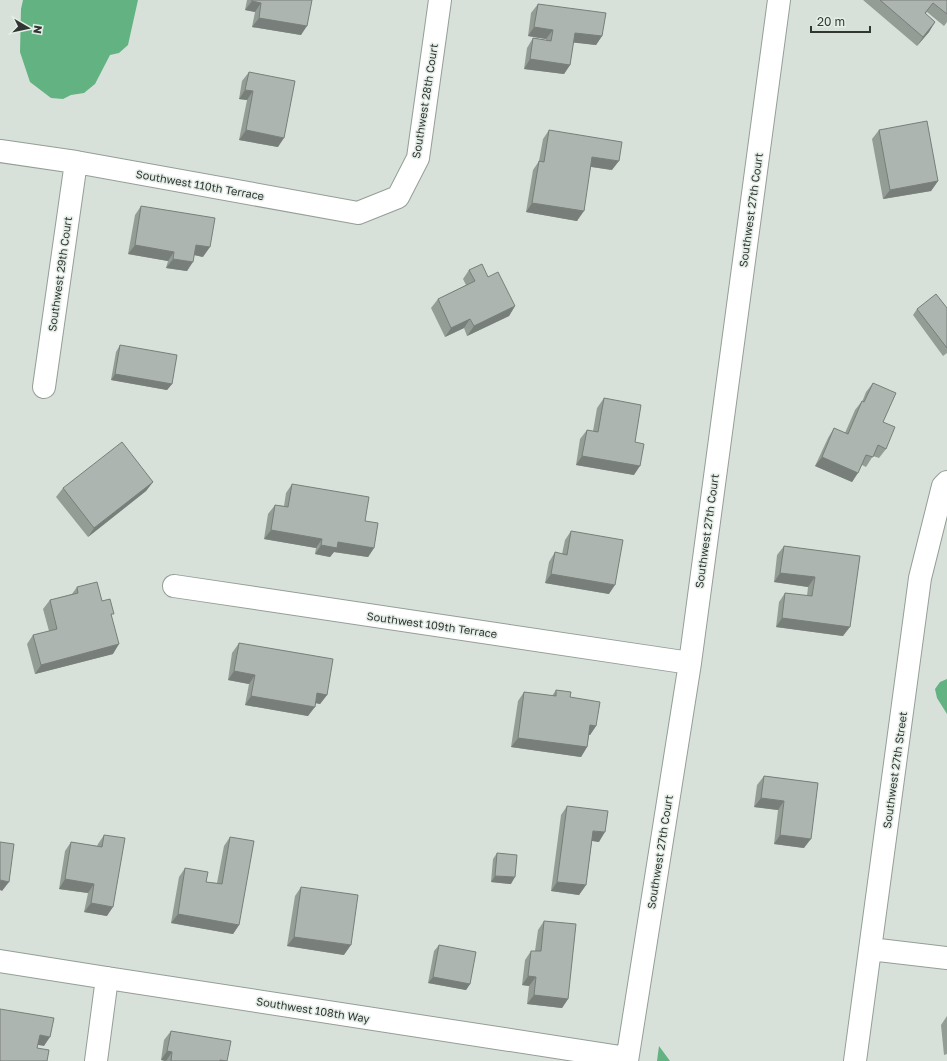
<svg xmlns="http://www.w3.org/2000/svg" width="947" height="1061" font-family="'Golos Text',sans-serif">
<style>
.water{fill:#63b282}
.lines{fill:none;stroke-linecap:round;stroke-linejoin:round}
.minor-casing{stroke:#949e97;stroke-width:24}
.minor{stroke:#fff;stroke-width:22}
.wall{fill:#949c96}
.shaded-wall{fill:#787f7a}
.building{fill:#acb5af;stroke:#787f7a}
.labels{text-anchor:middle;stroke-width:3;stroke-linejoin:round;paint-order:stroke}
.street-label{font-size:11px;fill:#323633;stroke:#e4eee7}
</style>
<rect width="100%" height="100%" fill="#d7e1da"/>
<!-- water -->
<path class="water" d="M23,0H138L128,45L119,53L110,55L95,84L84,93L71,95L63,99L51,98L30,82L20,52L21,9Z
M947,679V714L937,698L935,689L940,682Z
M659,1046L670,1061H657Z"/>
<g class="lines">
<!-- minor casing -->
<g class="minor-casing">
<path id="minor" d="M0,151L76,162L358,213L398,197L418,158L440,0
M44,387L76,162
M174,586L690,663
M870,949L947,958
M0,961L107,978L627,1058
M96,1061L107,978
M627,1061L690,663L779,0
M855,1061L920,578L943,486L947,482"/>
</g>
<!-- minor -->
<use href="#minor" class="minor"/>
</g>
<!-- wall -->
<path class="wall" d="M247,0H312L301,35L252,27L255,12L245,10Z
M863,0H947V22L944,26L927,12L925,14L935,22L929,32L917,46Z
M538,4L602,36L596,45L573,42L570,65L564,74L524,69L527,48L533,38L546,40V39L528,36L531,13Z
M249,72L278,147L239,140L247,100L239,99L242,81Z
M549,130L612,170L591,167L577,221L526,212L533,170L539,161L543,139Z
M879,130L938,181L931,191L883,199L872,139Z
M141,206L203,257L194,255L187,271L166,268L168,261L128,254L135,215Z
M469,270L488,277L515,306L509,316L467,336L464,328L445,337L431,308L438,299L466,285L463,279Z
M947,308V353L943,356L913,315L917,309Z
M120,345L172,384L167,390L111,380L116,352Z
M873,383L883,422L886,449L879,458L873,456L866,467L862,465L852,482L815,466L828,438L834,428L845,433L855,410L862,401V402L866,392Z
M604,398L635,442L634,475L576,465L580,439L587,430L593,431L597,408Z
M153,482L146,491L88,537L56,497L63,488Z
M292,484L365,521L374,548L368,557L334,552L330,557L315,554L316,548L264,539L268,514L275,505L284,506L286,493Z
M571,531L609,594L545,583L549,562L555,552L562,554L565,540Z
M784,546L860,556L843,636L776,627L779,602L785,593L807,596L808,587L774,582L777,555Z
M77,587L102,601L112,617L113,654L35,674L27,644L33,635L49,631L43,609L50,600L72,594Z
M239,643L327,695L320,704L315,703L308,716L245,705L249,684L228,680L232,653Z
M556,690L570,697L596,726L590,735H589L587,747L581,757L511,747L518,701L524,692L552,696Z
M764,776L818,783L804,848L774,844L778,810L754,807L757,785Z
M567,806L599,842L592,841L586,885L579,895L551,891L561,815Z
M104,835L107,916L84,912L88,893L59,889L65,851L71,842L97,846L98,844Z
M230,837L239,925L233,934L171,923L179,877L185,868L206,882L217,883L224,846Z
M497,853L511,884L491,882L493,859Z
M301,887L344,955L287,946L295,896Z
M544,921L568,999L562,1008L527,1004L529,986L522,985L525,960L531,951H535L538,930Z
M439,945L470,984L466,990L428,983L434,951Z
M947,1016V1054L944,1055L941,1025Z
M171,1031L227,1061H165L161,1060L164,1040Z"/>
<!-- shaded-wall -->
<path class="shaded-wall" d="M252,1L261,3L255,12L245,10Z
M259,18L307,26L301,35L252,27Z
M935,22L929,32L917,46L923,37Z
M534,27L553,30L546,39L528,36Z
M575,33L602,36L596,45L568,42Z
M530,59L570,65L564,74L524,69Z
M245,90L253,91L247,100L239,99Z
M246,130L284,138L278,147L239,140Z
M592,157L619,161L612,170L586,166Z
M938,181L931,191L883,199L890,190Z
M532,203L584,211L577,221L526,212Z
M135,245L174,252L168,261L128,254Z
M196,245L210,247L203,257L190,254Z
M173,259L193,262L187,271L166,268Z
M515,306L509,316L467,336L474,326Z
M470,319L464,328L445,337L451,328Z
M115,374L172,384L167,390L111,380Z
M582,456L640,466L634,475L576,465Z
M822,457L858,473L852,482L815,466Z
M153,482L146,491L88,537L94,528Z
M271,530L322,539L316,548L264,539Z
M338,542L374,548L368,557L334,552L330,557L315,554L321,545Z
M780,573L815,577L808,587L774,582Z
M551,574L615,585L609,594L545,583Z
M782,618L850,627L843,636L776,627Z
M119,644L113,654L35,674L41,665Z
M234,671L255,675L249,684L228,680Z
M317,693L327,695L320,704L311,702Z
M251,696L315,707L308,716L245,705Z
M590,725L596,726L590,735L584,734Z
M518,738L587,747L581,757L511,747Z
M761,798L784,801L778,810L754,807Z
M593,831L605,832L599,842L587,840Z
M780,835L811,839L804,848L774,844Z
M495,876L515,877L511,884L491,882Z
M65,879L94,884L88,893L59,889Z
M0,880L9,882L2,891L0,890Z
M557,882L586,885L579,895L551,891Z
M91,903L113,907L107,916L84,912Z
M178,914L239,925L233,934L171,923Z
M294,937L351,945L344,955L287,946Z
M528,976L536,977L529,986L522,985Z
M433,977L470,984L466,990L428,983Z
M534,995L568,999L562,1008L527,1004Z
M40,1035L50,1037L44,1046L33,1044Z
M167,1051L172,1052L166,1061L161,1060Z"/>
<!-- building -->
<path class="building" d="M252,0H312L307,26L259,18L261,3L252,1Z
M880,0H947V14L933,3L925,13L935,22L923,37Z
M538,4L606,13L602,36L575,33L570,65L530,59L533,38L551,41L553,30L534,27Z
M249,72L295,81L284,138L246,130L253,91L245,90Z
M927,121L938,181L890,190L879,130Z
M549,130L622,142L619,161L592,157L584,211L532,203L539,161L544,162Z
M141,206L215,218L210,247L196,245L193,262L173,259L174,252L135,245Z
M482,264L488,277L498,272L515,306L474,326L470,319L451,328L438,299L475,281L469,270Z
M936,294L947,308V348L917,309Z
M120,345L177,355L172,384L115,374Z
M873,383L896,393L883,422L895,427L886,449L878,445L873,457L866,455L858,473L822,457L834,428L848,434L862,401L864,402Z
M604,398L641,405L635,442L644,444L640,466L582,456L587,430L598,432Z
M122,442L153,482L94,528L63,488Z
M292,484L369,497L365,521L378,523L374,548L338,542L337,548L321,545L322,539L271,530L275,505L288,507Z
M571,531L623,540L615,585L551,574L555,552L567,555Z
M784,546L860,556L850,627L782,618L785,593L812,596L815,577L780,573Z
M97,582L102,601L110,599L114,614H111L119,644L41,665L33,635L57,629L50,600L78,593L77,587Z
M239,643L333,659L327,695L317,693L315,707L251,696L255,675L234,671Z
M556,690L571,692L570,697L600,702L596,726L590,725L587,747L518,738L524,692L556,696Z
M764,776L818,783L811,839L780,835L784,801L761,798Z
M567,806L608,811L605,832L593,831L586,885L557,882Z
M104,835L125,838L113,907L91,903L94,884L65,879L71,842L102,847Z
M230,837L254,841L239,925L178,914L185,868L208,872L206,882L222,884Z
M0,842L14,844L9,882L0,880Z
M497,853L517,855L515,877L495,876Z
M301,887L358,895L351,945L294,937Z
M544,921L576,924L568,999L534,995L536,977L528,976L531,951H541Z
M439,945L476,952L470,984L433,977Z
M0,1009L54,1018L50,1037L40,1035L37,1048L49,1050L47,1061H0Z
M171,1031L231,1041L227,1061L220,1060V1061H171L172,1052L167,1051Z"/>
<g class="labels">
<!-- street labels -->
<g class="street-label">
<text transform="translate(425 101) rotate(-81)" y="4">Southwest 28th Court</text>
<text transform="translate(200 185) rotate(10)" y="4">Southwest 110th Terrace</text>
<text transform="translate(751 210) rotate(-82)" y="4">Southwest 27th Court</text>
<text transform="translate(60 274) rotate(-82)" y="4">Southwest 29th Court</text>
<text transform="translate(707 531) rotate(-82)" y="4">Southwest 27th Court</text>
<text transform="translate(432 625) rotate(8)" y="4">Southwest 109th Terrace</text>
<text transform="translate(895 770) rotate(-82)" y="4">Southwest 27th Street</text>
<text transform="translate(660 852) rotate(-81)" y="4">Southwest 27th Court</text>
<text transform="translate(313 1010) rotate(9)" y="4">Southwest 108th Way</text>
</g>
</g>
<!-- north arrow -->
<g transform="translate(28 28) rotate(99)" stroke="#e4eee7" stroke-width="3" paint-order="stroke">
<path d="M0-3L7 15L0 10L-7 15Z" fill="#323633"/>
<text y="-6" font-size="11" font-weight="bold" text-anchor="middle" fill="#323633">N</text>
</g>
<!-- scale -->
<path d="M811 26v6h59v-6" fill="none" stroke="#323633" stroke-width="2"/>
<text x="817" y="26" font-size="12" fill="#323633" stroke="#e4eee7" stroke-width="3" paint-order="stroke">20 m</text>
</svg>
